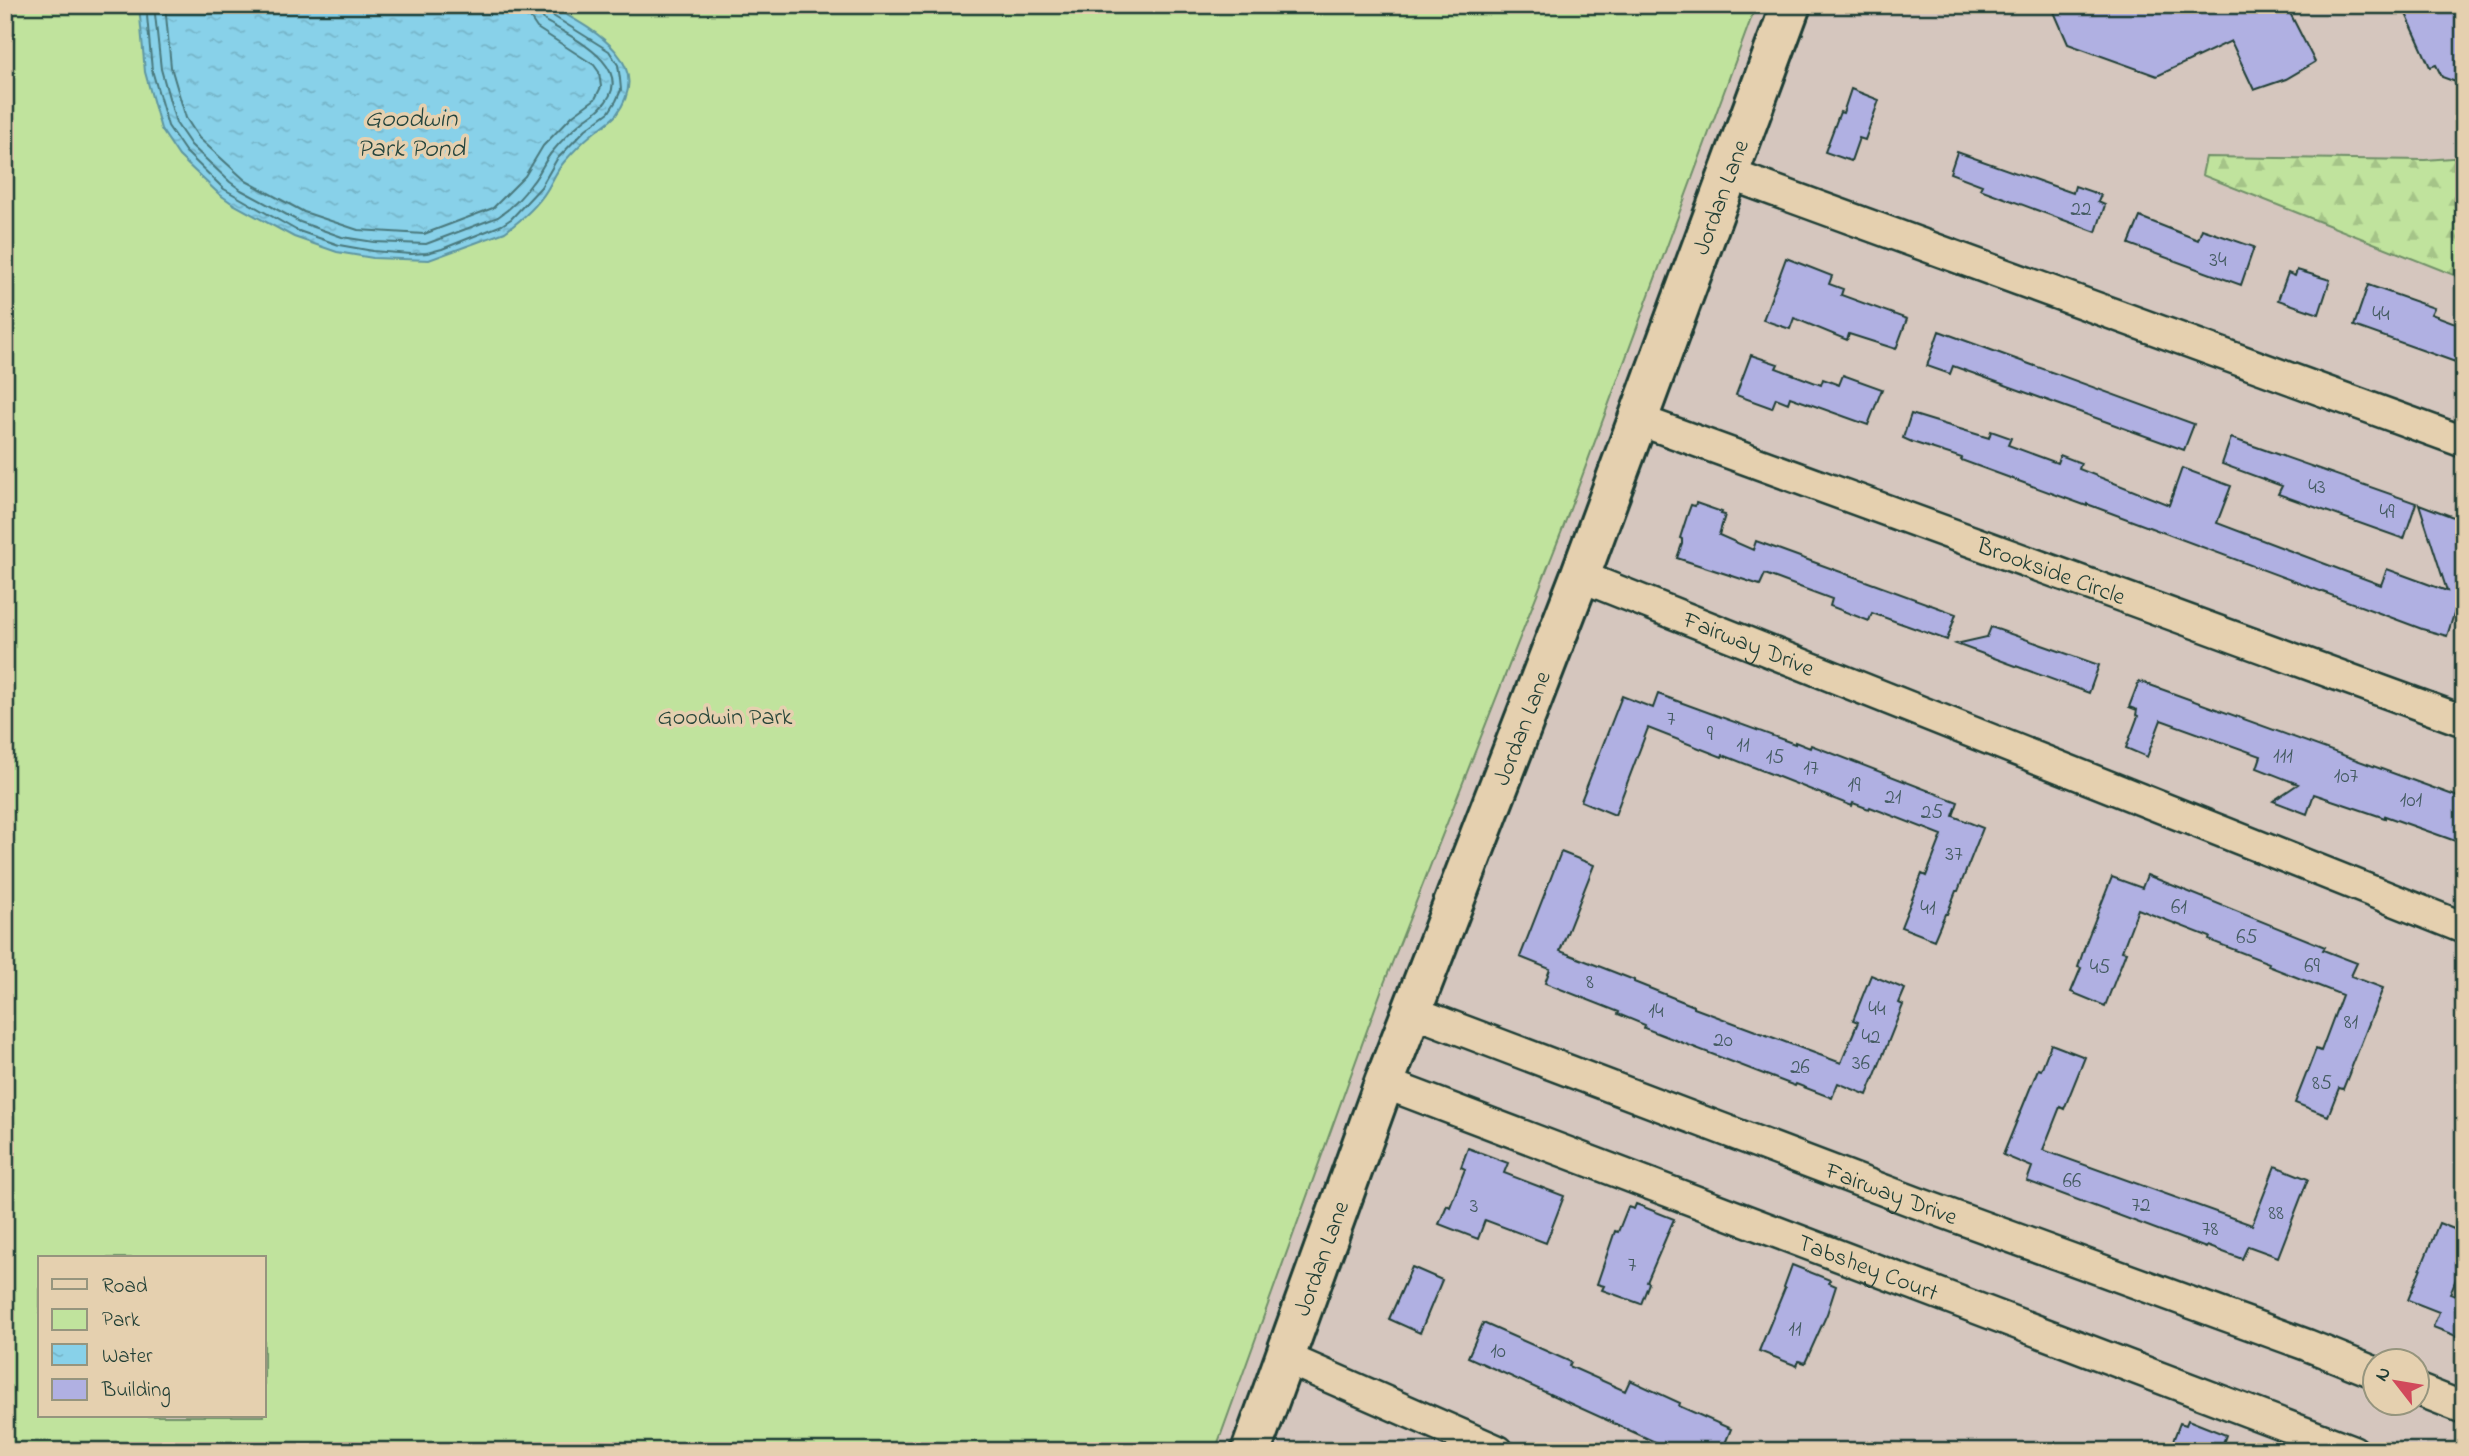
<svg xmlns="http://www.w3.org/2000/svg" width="2469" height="1456" font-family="'Indie Flower',sans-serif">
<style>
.forest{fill:url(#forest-firs);stroke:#709068;stroke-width:2}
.green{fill:#c0e39d;stroke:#709068;stroke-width:2;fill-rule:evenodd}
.water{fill:url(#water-ripples);stroke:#5e96a1;stroke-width:2}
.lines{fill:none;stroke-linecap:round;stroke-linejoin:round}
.shore{stroke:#49787c;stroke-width:2}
.building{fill:#b0b0e2;stroke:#1f3d34;stroke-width:2}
.minor-casing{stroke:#1f3d34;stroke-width:35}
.major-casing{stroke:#1f3d34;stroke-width:44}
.minor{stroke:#e5d0af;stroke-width:30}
.major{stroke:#e5d0af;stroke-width:38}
.labels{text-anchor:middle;stroke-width:7;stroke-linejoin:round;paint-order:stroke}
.number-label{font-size:21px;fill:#435a60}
.street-label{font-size:24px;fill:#1f3d34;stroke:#e5d0af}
.park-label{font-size:24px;fill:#274539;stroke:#e5d0af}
.water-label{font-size:26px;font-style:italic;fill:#24443d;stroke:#e5d0af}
</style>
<defs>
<pattern id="forest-firs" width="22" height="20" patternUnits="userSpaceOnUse" patternTransform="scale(1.75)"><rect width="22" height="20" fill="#c0e39d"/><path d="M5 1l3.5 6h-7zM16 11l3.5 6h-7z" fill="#a5c488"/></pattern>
<pattern id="water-ripples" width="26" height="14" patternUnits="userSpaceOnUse" patternTransform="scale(1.75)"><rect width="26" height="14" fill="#88d1e9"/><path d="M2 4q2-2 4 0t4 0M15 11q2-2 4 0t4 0" fill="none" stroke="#75b4c8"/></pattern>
</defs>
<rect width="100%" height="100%" fill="#d5c6be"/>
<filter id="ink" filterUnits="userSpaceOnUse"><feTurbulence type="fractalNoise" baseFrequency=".0143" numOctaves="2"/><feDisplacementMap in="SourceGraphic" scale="14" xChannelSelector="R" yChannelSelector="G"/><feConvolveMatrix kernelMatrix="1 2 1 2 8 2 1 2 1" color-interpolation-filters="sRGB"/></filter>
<g filter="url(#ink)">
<!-- forest -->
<path class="forest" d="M2206,157L2425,160L2464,157V279L2202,175Z"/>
<!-- green -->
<path class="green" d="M5,5H1756L1563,528L1383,986L1215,1451H5ZM40,1258H264V1416H40Z"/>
<!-- water -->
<path class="water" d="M139,5H549C588,27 657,60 616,115C609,123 599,128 591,135C581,143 572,153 564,162C557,170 553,180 547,190C538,205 520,221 505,232L429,260L373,258L337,252L294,237L233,204L219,194L179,156L161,129L145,72Z"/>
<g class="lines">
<!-- shore -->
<path class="shore" d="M146,5L152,70L168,126L185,151L224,189L296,230L339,245L373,251L411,254L427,253L442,249L502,225L511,219L541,187L557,159L586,129L609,112L616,101L621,90L620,79L618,65L609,51L550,14L547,5
M154,5L161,69L176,123L191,145L230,182L241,190L300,222L342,237L374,242L426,244L498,217C510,209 523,196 532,183C540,174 544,161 552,152C561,141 572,130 583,121C588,117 595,113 600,108C641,69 572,37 545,21L540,14L538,5
M165,5L171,67L186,118L199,138L246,181L304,212L358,230L424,234L493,208L525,176L543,146L573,115L595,99L601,87L599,72L594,65L537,28L529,16L528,5"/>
</g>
<!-- building -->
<path class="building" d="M2051,5H2286L2315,62L2286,79L2254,90L2231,41L2157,76L2068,44Z
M2402,5H2464V85L2442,77L2436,65L2430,67Z
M1851,89L1879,100L1865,140L1859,138L1851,161L1825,152L1840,112L1843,113Z
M1957,152L2073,193L2075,186L2101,195L2098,202L2105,205L2096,232L1980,189L1982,185L1950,173Z
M2140,217L2198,240L2202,229L2254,247L2241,285L2129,244Z
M1786,258L1832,276L1829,284L1843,289L1841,295L1907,319L1896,349L1849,334L1847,340L1794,318L1790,329L1763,320Z
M2297,270L2330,280L2319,314L2278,300L2288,273L2295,276Z
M2368,285L2434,308L2431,314L2461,325L2458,334L2464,336V365L2354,326Z
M1939,331L2194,424L2184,450L1953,366L1950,374L1927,366Z
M1751,355L1778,364L1776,368L1821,385L1823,379L1839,385L1843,375L1882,389L1868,425L1790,397L1788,403L1776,398L1772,408L1736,395Z
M1911,414L1989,438L1991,431L2011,438L2008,445L2057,463L2060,455L2081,463L2079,469L2169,505L2182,468L2231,486L2217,523L2381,585L2387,569L2447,591L2419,504L2464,521V629L2460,630L2454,614L2447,636L2422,629L2087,504V506L1961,460L1962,458L1912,442L1903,438Z
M2231,438L2416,503L2404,539L2278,494L2282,486L2222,464Z
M1696,503L1722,512L1721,514L1725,515L1719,535L1753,550L1756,541L1956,614L1947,640L1872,613L1869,621L1830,606L1832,599L1765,574L1760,585L1677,558L1682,544V539L1680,538L1687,516L1691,505L1695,506Z
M1991,627L2099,665L2089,693L1956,644L1987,637Z
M2139,681L2464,799V844L2385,816V818L2314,794L2307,814L2273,801L2298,784L2257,768L2261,756L2161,720L2147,757L2126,748L2138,716L2136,715L2137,710L2129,707Z
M1658,694L1795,744V742L1810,748L1811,745L1958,802L1953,816L1983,828L1958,891H1956L1947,914H1945L1934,940L1901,927L1922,874L1926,876L1942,835L1870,807L1869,809L1853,803L1852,806L1723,755L1722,757L1648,728L1615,815L1581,801L1622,696L1653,708Z
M1561,852L1594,865L1560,951L1634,980V982L1694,1006V1008L1841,1063L1858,1022L1853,1020L1871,975L1905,989L1899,1003L1903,1005L1867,1095L1838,1083L1832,1098L1796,1084L1795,1086L1644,1028L1645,1025L1618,1014L1619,1012L1545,983L1550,969L1520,957Z
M2147,875L2325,947L2323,950L2357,963L2351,976L2383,988L2343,1089L2339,1088L2328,1116L2295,1103L2316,1049L2321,1051L2342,995L2268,966L2269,963L2209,940L2210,937L2138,909L2122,951L2126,952L2105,1006L2071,992L2081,968L2078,967L2087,940L2112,877L2142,888Z
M2051,1044L2085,1057L2064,1109L2060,1107L2043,1150L2252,1225L2275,1166L2308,1179L2278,1257L2248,1246L2242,1259L2207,1246L2206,1248L2027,1181L2032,1167L2003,1155L2038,1069L2041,1070Z
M1468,1148L1508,1163L1504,1173L1564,1196L1546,1243L1485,1220L1478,1239L1439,1224L1447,1205L1450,1207L1465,1169L1461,1167Z
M1636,1204L1674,1219L1647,1282L1649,1283L1641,1304L1602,1290L1604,1286L1597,1284L1615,1231L1618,1232L1628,1207L1634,1209Z
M2439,1223L2464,1233V1259L2450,1294L2464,1299V1339L2433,1327L2439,1312L2408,1300Z
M1792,1265L1830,1280L1829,1283L1836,1286L1827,1314L1805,1363L1799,1361L1797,1366L1759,1351L1785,1288L1784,1287Z
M1412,1267L1442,1280L1420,1333L1389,1319Z
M1483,1323L1571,1362L1569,1366L1625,1391L1630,1380L1680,1403L1679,1406L1731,1429L1722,1451H1675L1468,1357Z
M2188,1420L2226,1435L2220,1451H2169L2180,1423L2186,1425Z"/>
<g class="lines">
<!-- minor casing -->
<g class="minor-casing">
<g id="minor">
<path d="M1729,174L2464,442"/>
<path id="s1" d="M1639,420L2464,721"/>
<path id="s2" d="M1580,576L2464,928"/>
<path id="s3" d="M1411,1011L1915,1202L2307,1345L2374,1372"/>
<path id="s4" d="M1384,1083L2353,1451"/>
<path d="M1286,1358L1498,1451"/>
<path d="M2416,1389L2464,1408"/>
</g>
</g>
<!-- major casing -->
<g class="major-casing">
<g id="major">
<path id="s5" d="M1251,1451L1384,1083L1580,576L1791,5"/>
</g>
</g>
<!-- minor -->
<use href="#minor" class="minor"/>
<!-- major -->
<use href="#major" class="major"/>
</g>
</g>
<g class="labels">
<!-- number labels -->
<g class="number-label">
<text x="2081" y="215">22</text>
<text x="2218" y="266">34</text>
<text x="2381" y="320">44</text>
<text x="2317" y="493">43</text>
<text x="2387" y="518">49</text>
<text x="1671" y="725">7</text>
<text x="1710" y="740">9</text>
<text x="1743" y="751">11</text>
<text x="2283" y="762">111</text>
<text x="1775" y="763">15</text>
<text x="1811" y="774">17</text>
<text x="2346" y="782">107</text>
<text x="1854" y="791">19</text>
<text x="1893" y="803">21</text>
<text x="2411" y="806">101</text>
<text x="1932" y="818">25</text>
<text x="1954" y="860">37</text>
<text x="2179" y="913">61</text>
<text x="1928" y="914">41</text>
<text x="2247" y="943">65</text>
<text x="2312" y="972">69</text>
<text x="2100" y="973">45</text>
<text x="1590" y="988">8</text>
<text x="1877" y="1015">44</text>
<text x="1656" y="1017">14</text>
<text x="2351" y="1028">81</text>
<text x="1871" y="1043">42</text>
<text x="1723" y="1046">20</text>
<text x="1861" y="1069">36</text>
<text x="1800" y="1073">26</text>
<text x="2322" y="1089">85</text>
<text x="2072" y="1187">66</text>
<text x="2141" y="1211">72</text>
<text x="1474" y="1212">3</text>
<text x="2276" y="1219">88</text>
<text x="2210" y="1235">78</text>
<text x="1632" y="1271">7</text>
<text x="1795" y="1335">11</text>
<text x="1498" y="1357">10</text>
</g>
<!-- street labels -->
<g class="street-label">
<text dy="8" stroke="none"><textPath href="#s5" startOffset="1339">Jordan Lane</textPath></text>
<text dy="8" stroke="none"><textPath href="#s1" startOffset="439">Brookside Circle</textPath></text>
<text dy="8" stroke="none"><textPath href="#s2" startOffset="182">Fairway Drive</textPath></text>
<text dy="8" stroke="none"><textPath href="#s5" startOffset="772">Jordan Lane</textPath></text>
<text dy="8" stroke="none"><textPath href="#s3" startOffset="514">Fairway Drive</textPath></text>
<text dy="8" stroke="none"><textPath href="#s5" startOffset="205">Jordan Lane</textPath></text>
<text dy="8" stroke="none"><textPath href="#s4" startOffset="518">Tabshey Court</textPath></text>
</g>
<!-- park labels -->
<g class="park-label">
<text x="725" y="724">Goodwin Park</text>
</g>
<!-- water labels -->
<g class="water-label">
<text x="411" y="126">Goodwin<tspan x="411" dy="30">Park Pond</tspan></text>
</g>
</g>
<!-- margin -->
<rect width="2469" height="1456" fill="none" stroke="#e5d0af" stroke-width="28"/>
<rect x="14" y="14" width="2441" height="1428" fill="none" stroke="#1f3d34" stroke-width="2.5" filter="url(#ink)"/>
<!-- legend -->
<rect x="38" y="1256" width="228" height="161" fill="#e5d0af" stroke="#96957e" stroke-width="2"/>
<rect x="52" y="1279" width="35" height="10" fill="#e5d0af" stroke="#96957e" stroke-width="2"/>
<text x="102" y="1292" font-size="21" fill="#1f3d34">Road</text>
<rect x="52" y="1309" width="35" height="21" fill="#c0e39d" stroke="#96957e" stroke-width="2"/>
<text x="102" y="1326" font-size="21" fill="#1f3d34">Park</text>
<rect x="52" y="1344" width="35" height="21" fill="url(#water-ripples)" stroke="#96957e" stroke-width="2"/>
<text x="102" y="1362" font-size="21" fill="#1f3d34">Water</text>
<rect x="52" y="1379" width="35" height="21" fill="#b0b0e2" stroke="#96957e" stroke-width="2"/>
<text x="102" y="1396" font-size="21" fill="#1f3d34">Building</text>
<!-- north arrow -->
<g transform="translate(2396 1382) rotate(301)"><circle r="33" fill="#e5d0af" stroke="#96957e" stroke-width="2"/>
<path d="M0-5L12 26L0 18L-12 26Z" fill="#d1495b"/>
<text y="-10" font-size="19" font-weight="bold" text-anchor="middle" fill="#1f3d34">N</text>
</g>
</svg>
